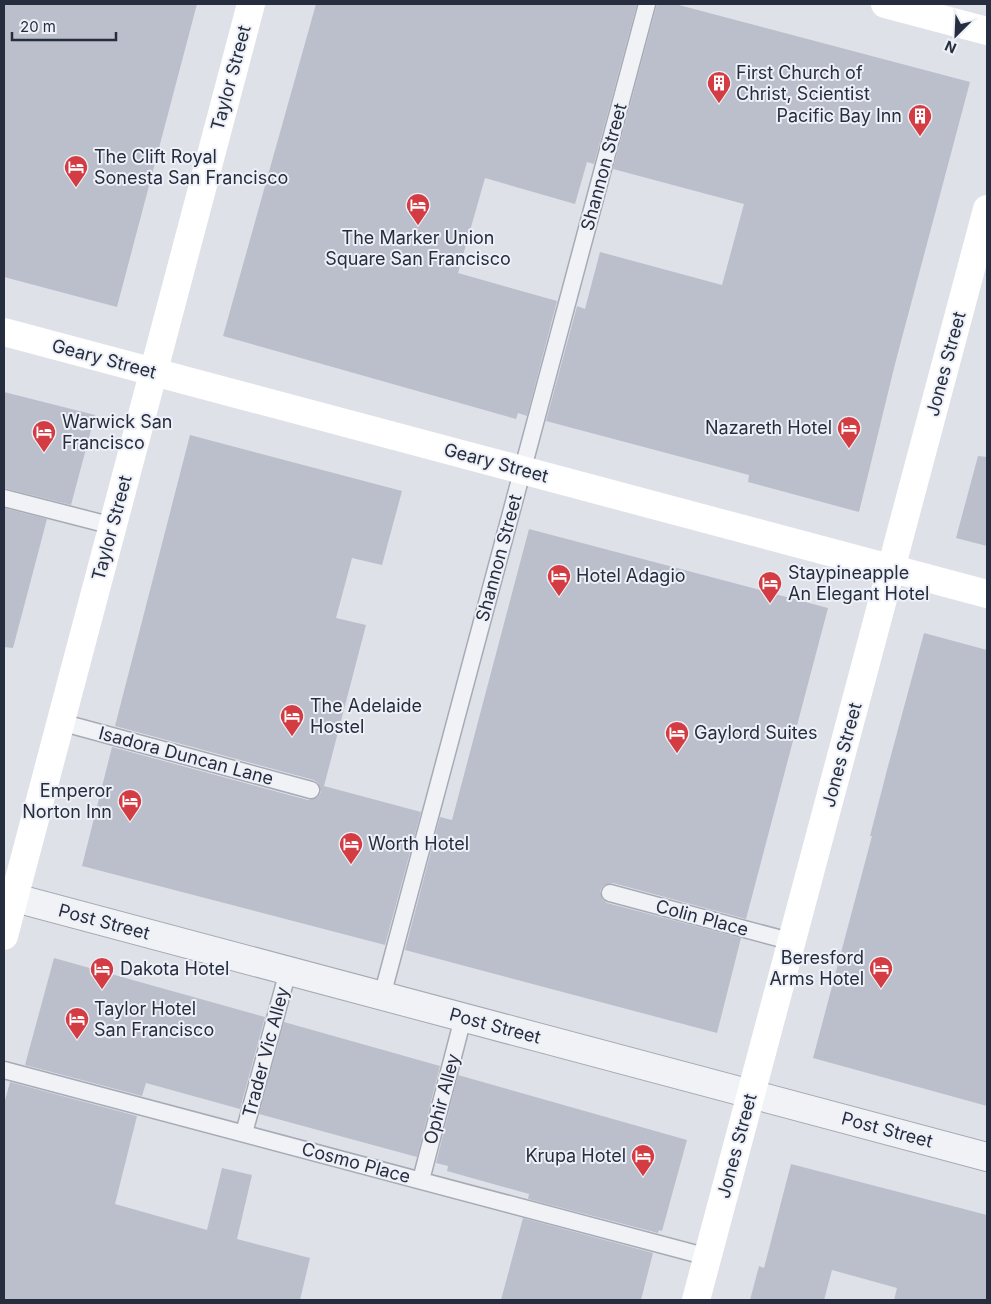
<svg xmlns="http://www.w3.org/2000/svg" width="991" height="1304" font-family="Inter,sans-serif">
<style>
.building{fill:#bbbfcb}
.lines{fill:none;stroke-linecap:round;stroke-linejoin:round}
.service-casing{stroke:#a7abb5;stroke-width:19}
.tertiary-casing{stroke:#a7abb5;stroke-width:30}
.service{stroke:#f0f2f6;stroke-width:16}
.tertiary{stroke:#f0f2f6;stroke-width:28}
.secondary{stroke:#fff;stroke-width:28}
.labels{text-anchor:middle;stroke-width:4;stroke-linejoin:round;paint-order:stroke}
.poi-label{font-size:18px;fill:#262d3f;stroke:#edf0f6;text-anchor:start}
.street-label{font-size:18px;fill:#262d3f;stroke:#edf0f6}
</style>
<rect width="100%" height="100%" fill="#dee1e8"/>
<!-- building -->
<path class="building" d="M4,4H197L117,307L4,277Z
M316,4H637L594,164L587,162L575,204L485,178L458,273L557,301L527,416L518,413L516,419L223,336Z
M657,4H675L970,82L895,364L859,512L748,482L749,475L546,421L577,306L585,309L600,252L722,285L744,204L613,169Z
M4,392L95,415L71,505L4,488Z
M190,435L402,491L382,565L352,558L336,618L366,625L324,786L421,812L385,945L82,866L112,747L308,800L318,797L321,792L318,783L314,780L115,726Z
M978,456L987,457V546L956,538Z
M4,508L47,519L13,648L4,647Z
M529,529L828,608L746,919L613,883L603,886L600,891L603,900L607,903L741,938L717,1033L405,950L440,817L452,820Z
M924,633L987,650V1106L813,1058L872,836H870L887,770Z
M54,958L265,1017L240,1109L146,1083L142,1096L25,1065Z
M284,1022L440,1066L417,1157L259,1114Z
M458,1075L687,1140L662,1231L659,1230L658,1233L528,1199L529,1194L447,1171L448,1166L436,1163Z
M10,1082L137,1116L115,1204L207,1230L222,1168L252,1175L237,1239L310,1258L300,1300H4V1104Z
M791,1164L987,1215V1300H894L897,1288L832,1270L824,1300H750L759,1266L764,1268Z
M523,1218L653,1253L641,1300H501Z"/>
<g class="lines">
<!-- service casing -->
<g class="service-casing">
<path id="service" d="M4,498L113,526
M60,722L311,790
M610,893L793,942
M382,996L647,4
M4,1070L708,1257
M244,1133L288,971
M421,1180L463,1018"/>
</g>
<!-- tertiary casing -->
<g class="tertiary-casing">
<path id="tertiary" d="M4,895L987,1157"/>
</g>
<!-- service -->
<use href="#service" class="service"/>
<!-- tertiary -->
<use href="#tertiary" class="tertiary"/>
<!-- secondary -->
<path class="secondary" d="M885,4L987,31
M4,332L987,594
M4,936L251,4
M696,1300L987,209"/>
</g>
<!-- icons -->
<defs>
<g id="building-pin" transform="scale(1.25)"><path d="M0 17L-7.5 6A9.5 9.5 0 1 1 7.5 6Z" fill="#d43c44" stroke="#edf0f6"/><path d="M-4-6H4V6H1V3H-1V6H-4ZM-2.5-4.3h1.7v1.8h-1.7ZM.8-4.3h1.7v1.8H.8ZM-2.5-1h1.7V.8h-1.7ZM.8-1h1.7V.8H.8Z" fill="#fff"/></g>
<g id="hotel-pin" transform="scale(1.25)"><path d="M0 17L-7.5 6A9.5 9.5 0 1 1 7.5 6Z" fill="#d43c44" stroke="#edf0f6"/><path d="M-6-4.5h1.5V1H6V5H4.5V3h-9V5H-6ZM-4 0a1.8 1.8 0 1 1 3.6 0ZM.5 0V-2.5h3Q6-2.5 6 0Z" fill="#fff"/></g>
</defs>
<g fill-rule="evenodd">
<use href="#building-pin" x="719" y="83"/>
<use href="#building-pin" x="920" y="116"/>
<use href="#hotel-pin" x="76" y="167"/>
<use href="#hotel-pin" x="418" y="205"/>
<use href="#hotel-pin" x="849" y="428"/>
<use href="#hotel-pin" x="44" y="432"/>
<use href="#hotel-pin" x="559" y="576"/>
<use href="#hotel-pin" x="770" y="583"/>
<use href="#hotel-pin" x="292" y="716"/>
<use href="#hotel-pin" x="677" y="733"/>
<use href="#hotel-pin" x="130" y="801"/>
<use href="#hotel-pin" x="351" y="844"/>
<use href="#hotel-pin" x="881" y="968"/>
<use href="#hotel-pin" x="102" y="969"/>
<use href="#hotel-pin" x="77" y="1019"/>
<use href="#hotel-pin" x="643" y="1156"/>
</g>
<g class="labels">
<!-- poi labels -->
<g class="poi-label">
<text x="736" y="79">First Church of<tspan x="736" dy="21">Christ, Scientist</tspan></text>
<text x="902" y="122" text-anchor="end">Pacific Bay Inn</text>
<text x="94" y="163">The Clift Royal<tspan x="94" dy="21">Sonesta San Francisco</tspan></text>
<text x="418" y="244" text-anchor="middle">The Marker Union<tspan x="418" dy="21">Square San Francisco</tspan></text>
<text x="62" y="428">Warwick San<tspan x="62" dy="21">Francisco</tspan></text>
<text x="832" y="434" text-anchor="end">Nazareth Hotel</text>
<text x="788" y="579">Staypineapple<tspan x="788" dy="21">An Elegant Hotel</tspan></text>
<text x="576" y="582">Hotel Adagio</text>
<text x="310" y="712">The Adelaide<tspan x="310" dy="21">Hostel</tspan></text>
<text x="694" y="739">Gaylord Suites</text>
<text x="112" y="797" text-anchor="end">Emperor<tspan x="112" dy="21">Norton Inn</tspan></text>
<text x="368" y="850">Worth Hotel</text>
<text x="864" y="964" text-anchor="end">Beresford<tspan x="864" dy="21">Arms Hotel</tspan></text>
<text x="120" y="975">Dakota Hotel</text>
<text x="94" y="1015">Taylor Hotel<tspan x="94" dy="21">San Francisco</tspan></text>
<text x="626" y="1162" text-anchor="end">Krupa Hotel</text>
</g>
<!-- street labels -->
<g class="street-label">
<text transform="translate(231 78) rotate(-75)" y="6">Taylor Street</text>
<text transform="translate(604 167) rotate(-75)" y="6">Shannon Street</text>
<text transform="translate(104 359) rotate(15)" y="6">Geary Street</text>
<text transform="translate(946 364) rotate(-75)" y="6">Jones Street</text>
<text transform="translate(496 463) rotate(15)" y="6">Geary Street</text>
<text transform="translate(112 528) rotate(-75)" y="6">Taylor Street</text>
<text transform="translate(499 558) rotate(-75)" y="6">Shannon Street</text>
<text transform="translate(842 755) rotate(-75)" y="6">Jones Street</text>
<text transform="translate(186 756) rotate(15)" y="6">Isadora Duncan Lane</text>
<text transform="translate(702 918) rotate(15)" y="6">Colin Place</text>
<text transform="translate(104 922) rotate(15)" y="6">Post Street</text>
<text transform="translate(495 1026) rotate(15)" y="6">Post Street</text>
<text transform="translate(266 1052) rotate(-75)" y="6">Trader Vic Alley</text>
<text transform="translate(442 1099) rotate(-75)" y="6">Ophir Alley</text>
<text transform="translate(887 1130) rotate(15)" y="6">Post Street</text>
<text transform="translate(737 1146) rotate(-75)" y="6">Jones Street</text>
<text transform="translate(356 1163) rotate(15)" y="6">Cosmo Place</text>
</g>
</g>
<!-- border -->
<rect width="991" height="1304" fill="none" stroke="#262d3f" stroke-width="10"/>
<!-- north arrow -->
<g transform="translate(956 35) rotate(204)" stroke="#edf0f6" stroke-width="4" paint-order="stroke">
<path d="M0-4L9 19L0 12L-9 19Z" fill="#262d3f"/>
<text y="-8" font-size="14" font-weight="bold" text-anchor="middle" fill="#262d3f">N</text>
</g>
<!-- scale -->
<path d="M12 32v8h104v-8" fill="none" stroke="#262d3f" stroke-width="2.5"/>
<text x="20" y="32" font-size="15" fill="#262d3f" stroke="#edf0f6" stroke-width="4" paint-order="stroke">20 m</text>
</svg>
